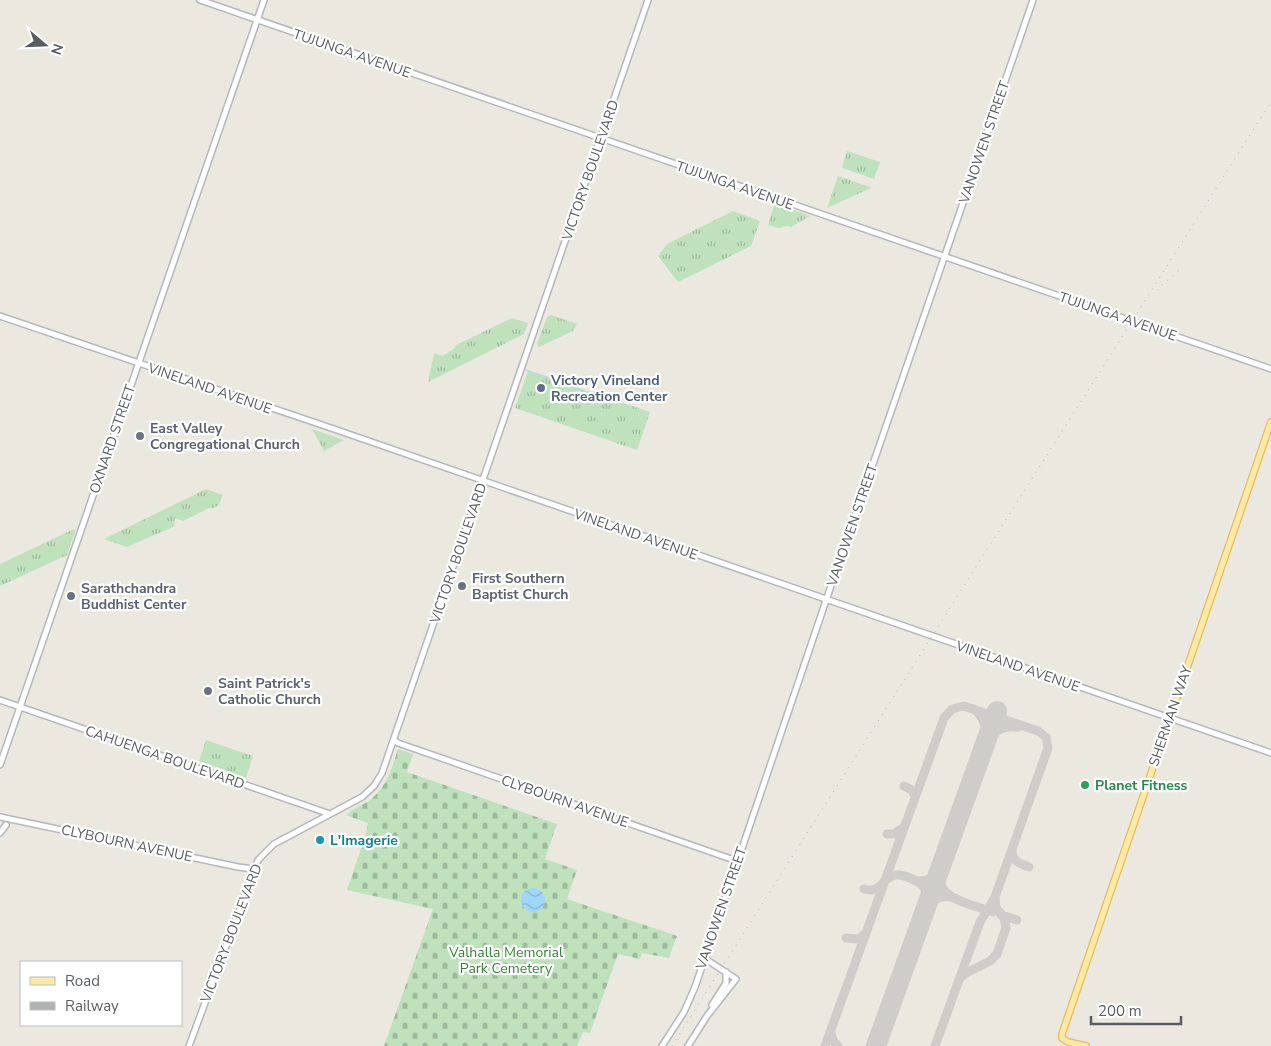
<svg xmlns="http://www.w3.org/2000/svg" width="1271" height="1046" font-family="'Nunito Sans',sans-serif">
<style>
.grass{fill:url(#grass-tufts)}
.cemetery{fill:url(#cemetery-stones)}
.water{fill:url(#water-waves)}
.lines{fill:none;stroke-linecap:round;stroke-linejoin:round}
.stream{stroke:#a0d8fb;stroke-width:1}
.taxiway{stroke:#cecdc9;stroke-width:9}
.runway{stroke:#cecdc9;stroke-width:20}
.secondary-casing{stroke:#b4b7bc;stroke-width:8}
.primary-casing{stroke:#eabb5a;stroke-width:8}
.secondary{stroke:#fff;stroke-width:5}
.primary{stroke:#fbe9a5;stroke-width:5.5}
.rail{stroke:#b1b2b2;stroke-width:1;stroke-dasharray:1 6;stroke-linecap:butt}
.service-dot{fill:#5c6f8a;stroke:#fff;stroke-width:2}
.worship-dot{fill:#6b7280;stroke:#fff;stroke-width:2}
.leisure-dot{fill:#2e9e5b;stroke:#fff;stroke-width:2}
.culture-dot{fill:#0f9aa8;stroke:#fff;stroke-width:2}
.labels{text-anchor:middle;stroke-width:4.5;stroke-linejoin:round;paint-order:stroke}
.street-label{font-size:14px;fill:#595d61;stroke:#fff}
.service-label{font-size:14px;font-weight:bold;fill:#4e5e75;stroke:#fff;text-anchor:start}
.worship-label{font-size:14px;font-weight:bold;fill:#5b616d;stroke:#fff;text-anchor:start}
.leisure-label{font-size:14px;font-weight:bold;fill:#27864d;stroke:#fff;text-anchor:start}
.culture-label{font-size:14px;font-weight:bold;fill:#0d838f;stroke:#fff;text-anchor:start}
.park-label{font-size:14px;fill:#378138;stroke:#fff}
</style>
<defs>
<pattern id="grass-tufts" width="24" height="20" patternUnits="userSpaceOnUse" patternTransform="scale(1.25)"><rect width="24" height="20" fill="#bfe2bd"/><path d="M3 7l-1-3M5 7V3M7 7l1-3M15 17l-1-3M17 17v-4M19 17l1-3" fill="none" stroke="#9eba9d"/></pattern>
<pattern id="cemetery-stones" width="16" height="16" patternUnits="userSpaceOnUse" patternTransform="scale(1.25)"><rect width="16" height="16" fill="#bfe2bd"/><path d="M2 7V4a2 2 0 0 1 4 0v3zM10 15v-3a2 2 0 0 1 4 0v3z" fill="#9eba9d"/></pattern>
<pattern id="water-waves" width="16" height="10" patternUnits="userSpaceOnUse" patternTransform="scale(1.25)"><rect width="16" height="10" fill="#a0d8fb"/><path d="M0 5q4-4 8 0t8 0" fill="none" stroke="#85b2cf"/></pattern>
</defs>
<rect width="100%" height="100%" fill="#ebe8e0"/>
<!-- grass -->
<path class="grass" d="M847,151L880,162L874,179L842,168Z
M838,176L870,187L871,188L827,208Z
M777,204L810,216L791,227L787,226L779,228L768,225L774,206Z
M733,211L760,221L751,246L678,282L658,256L667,244Z
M551,315L577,324L573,331L539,347L537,344L547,317Z
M512,318L528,323L524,334L428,382L434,353L442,356L454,349L456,345Z
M528,371L650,412L637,450L515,408Z
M312,429L344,440L324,451Z
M206,489L223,495L219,505L213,508H209L183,521L175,518L174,523L175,526L127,547L104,539Z
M74,529H76L67,555L0,586V564Z
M206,740L253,756L246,778L199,761Z"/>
<!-- cemetery -->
<path class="cemetery" d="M398,749L413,754L407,772L557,824L545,859L577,870L567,899L677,936L669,958L642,953L640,959L618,954L590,1033L583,1032L577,1046H384L433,909L347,890L366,834L368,823L348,816L347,814C353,808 363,805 370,800C387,787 392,768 398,749Z"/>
<!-- water -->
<path class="water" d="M521 900a12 12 0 1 1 24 0a12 12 0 1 1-24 0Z"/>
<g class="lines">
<!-- stream -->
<path class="stream" d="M526,370L559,381L597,397"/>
<!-- taxiway -->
<path class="taxiway" d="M974,709C986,719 987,731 985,745
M985,747C995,732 999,725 1018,727
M904,786L912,790L915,797
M887,834H894L904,827
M1012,851C1012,862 1020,863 1029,867
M940,869C933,900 972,904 993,912
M919,881C933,881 939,871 944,860
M864,889C883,894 880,879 895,875C900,874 905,876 910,878C926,884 930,893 926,909
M926,909C932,900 940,895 951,897
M1001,915L1017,920
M846,938L859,939L866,933
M960,978L966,973L990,961L997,954L1006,928L1004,917L996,908L995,897
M831,1032L833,1041L838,1046
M825,1046L944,718L952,709L964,706L1038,731L1046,737L1048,748L995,897L980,922L935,1046
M873,1046L879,1038"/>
<!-- runway -->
<path class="runway" d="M876,1046L997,711"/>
<!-- secondary casing -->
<g class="secondary-casing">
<path id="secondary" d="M200,0L1271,369
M0,316L334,429L1271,753
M0,700L330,814
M394,740L398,743L737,861
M0,765L264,0
M0,817L238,867L253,869
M0,833L6,825
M712,1005L726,983V972
M189,1046L258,860L274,844L362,797L374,786L382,773L648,0
M662,1046L684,1012L695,987L834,577L1033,0
M688,1046L707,1016L736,979L704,958"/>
</g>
<!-- primary casing -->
<g class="primary-casing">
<path id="primary" d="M1086,1046L1068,1042L1062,1038V1034L1271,422"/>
</g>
<!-- secondary -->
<use href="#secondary" class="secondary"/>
<!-- primary -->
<use href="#primary" class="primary"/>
<!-- rail -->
<path class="rail" d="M1157,290L1181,268
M672,1046L1271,102"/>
</g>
<!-- markers -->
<circle class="service-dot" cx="541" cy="388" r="5"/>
<g class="worship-dot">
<circle cx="140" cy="436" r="5"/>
<circle cx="462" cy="586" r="5"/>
<circle cx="71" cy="596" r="5"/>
<circle cx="208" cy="691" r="5"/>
</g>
<circle class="leisure-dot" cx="1085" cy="785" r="5"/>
<circle class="culture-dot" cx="320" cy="840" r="5"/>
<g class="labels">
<!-- street labels -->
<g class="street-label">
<text transform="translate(352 53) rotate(19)" y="5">TUJUNGA AVENUE</text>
<text transform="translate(984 142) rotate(-71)" y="5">VANOWEN STREET</text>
<text transform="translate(590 170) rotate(-71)" y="5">VICTORY BOULEVARD</text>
<text transform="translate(735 185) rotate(19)" y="5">TUJUNGA AVENUE</text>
<text transform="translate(1118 316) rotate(19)" y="5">TUJUNGA AVENUE</text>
<text transform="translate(210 388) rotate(19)" y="5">VINELAND AVENUE</text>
<text transform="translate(112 439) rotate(-71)" y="5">OXNARD STREET</text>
<text transform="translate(852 525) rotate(-71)" y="5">VANOWEN STREET</text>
<text transform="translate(636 534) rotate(19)" y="5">VINELAND AVENUE</text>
<text transform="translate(458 553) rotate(-71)" y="5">VICTORY BOULEVARD</text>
<text transform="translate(1018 666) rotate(19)" y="5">VINELAND AVENUE</text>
<text transform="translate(1170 716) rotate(-71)" y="5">SHERMAN WAY</text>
<text transform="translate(165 757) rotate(19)" y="5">CAHUENGA BOULEVARD</text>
<text transform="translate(565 801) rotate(19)" y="5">CLYBOURN AVENUE</text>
<text transform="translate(127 843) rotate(12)" y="5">CLYBOURN AVENUE</text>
<text transform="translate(721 908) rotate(-71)" y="5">VANOWEN STREET</text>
<text transform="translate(231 933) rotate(-69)" y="5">VICTORY BOULEVARD</text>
</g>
<!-- service labels -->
<g class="service-label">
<text x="551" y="385">Victory Vineland<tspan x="551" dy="16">Recreation Center</tspan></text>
</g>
<!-- worship labels -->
<g class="worship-label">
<text x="150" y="433">East Valley<tspan x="150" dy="16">Congregational Church</tspan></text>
<text x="472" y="583">First Southern<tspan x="472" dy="16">Baptist Church</tspan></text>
<text x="81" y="593">Sarathchandra<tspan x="81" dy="16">Buddhist Center</tspan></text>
<text x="218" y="688">Saint Patrick's<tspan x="218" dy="16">Catholic Church</tspan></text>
</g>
<!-- leisure labels -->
<g class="leisure-label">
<text x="1095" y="790">Planet Fitness</text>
</g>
<!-- culture labels -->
<g class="culture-label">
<text x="330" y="845">L'Imagerie</text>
</g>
<!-- park labels -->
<g class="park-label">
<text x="506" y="957">Valhalla Memorial<tspan x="506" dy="16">Park Cemetery</tspan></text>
</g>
</g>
<!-- legend -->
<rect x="20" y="961" width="162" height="65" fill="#ffffff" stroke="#bdbec0"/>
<rect x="30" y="977" width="25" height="8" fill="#fbe9a5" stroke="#bdbec0"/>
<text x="65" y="986" font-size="15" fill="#595d61">Road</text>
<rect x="30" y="1002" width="25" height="8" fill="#b1b2b2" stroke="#bdbec0"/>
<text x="65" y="1011" font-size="15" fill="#595d61">Railway</text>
<!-- north arrow -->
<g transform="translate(45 45) rotate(109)" stroke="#ffffff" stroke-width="4" paint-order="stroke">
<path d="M0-4L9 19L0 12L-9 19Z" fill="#595d61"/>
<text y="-8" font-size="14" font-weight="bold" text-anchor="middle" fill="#595d61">N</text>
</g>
<!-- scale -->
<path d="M1091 1016v8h90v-8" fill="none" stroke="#595d61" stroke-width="2.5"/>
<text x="1098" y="1016" font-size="15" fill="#595d61" stroke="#ffffff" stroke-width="4" paint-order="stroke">200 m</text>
</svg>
